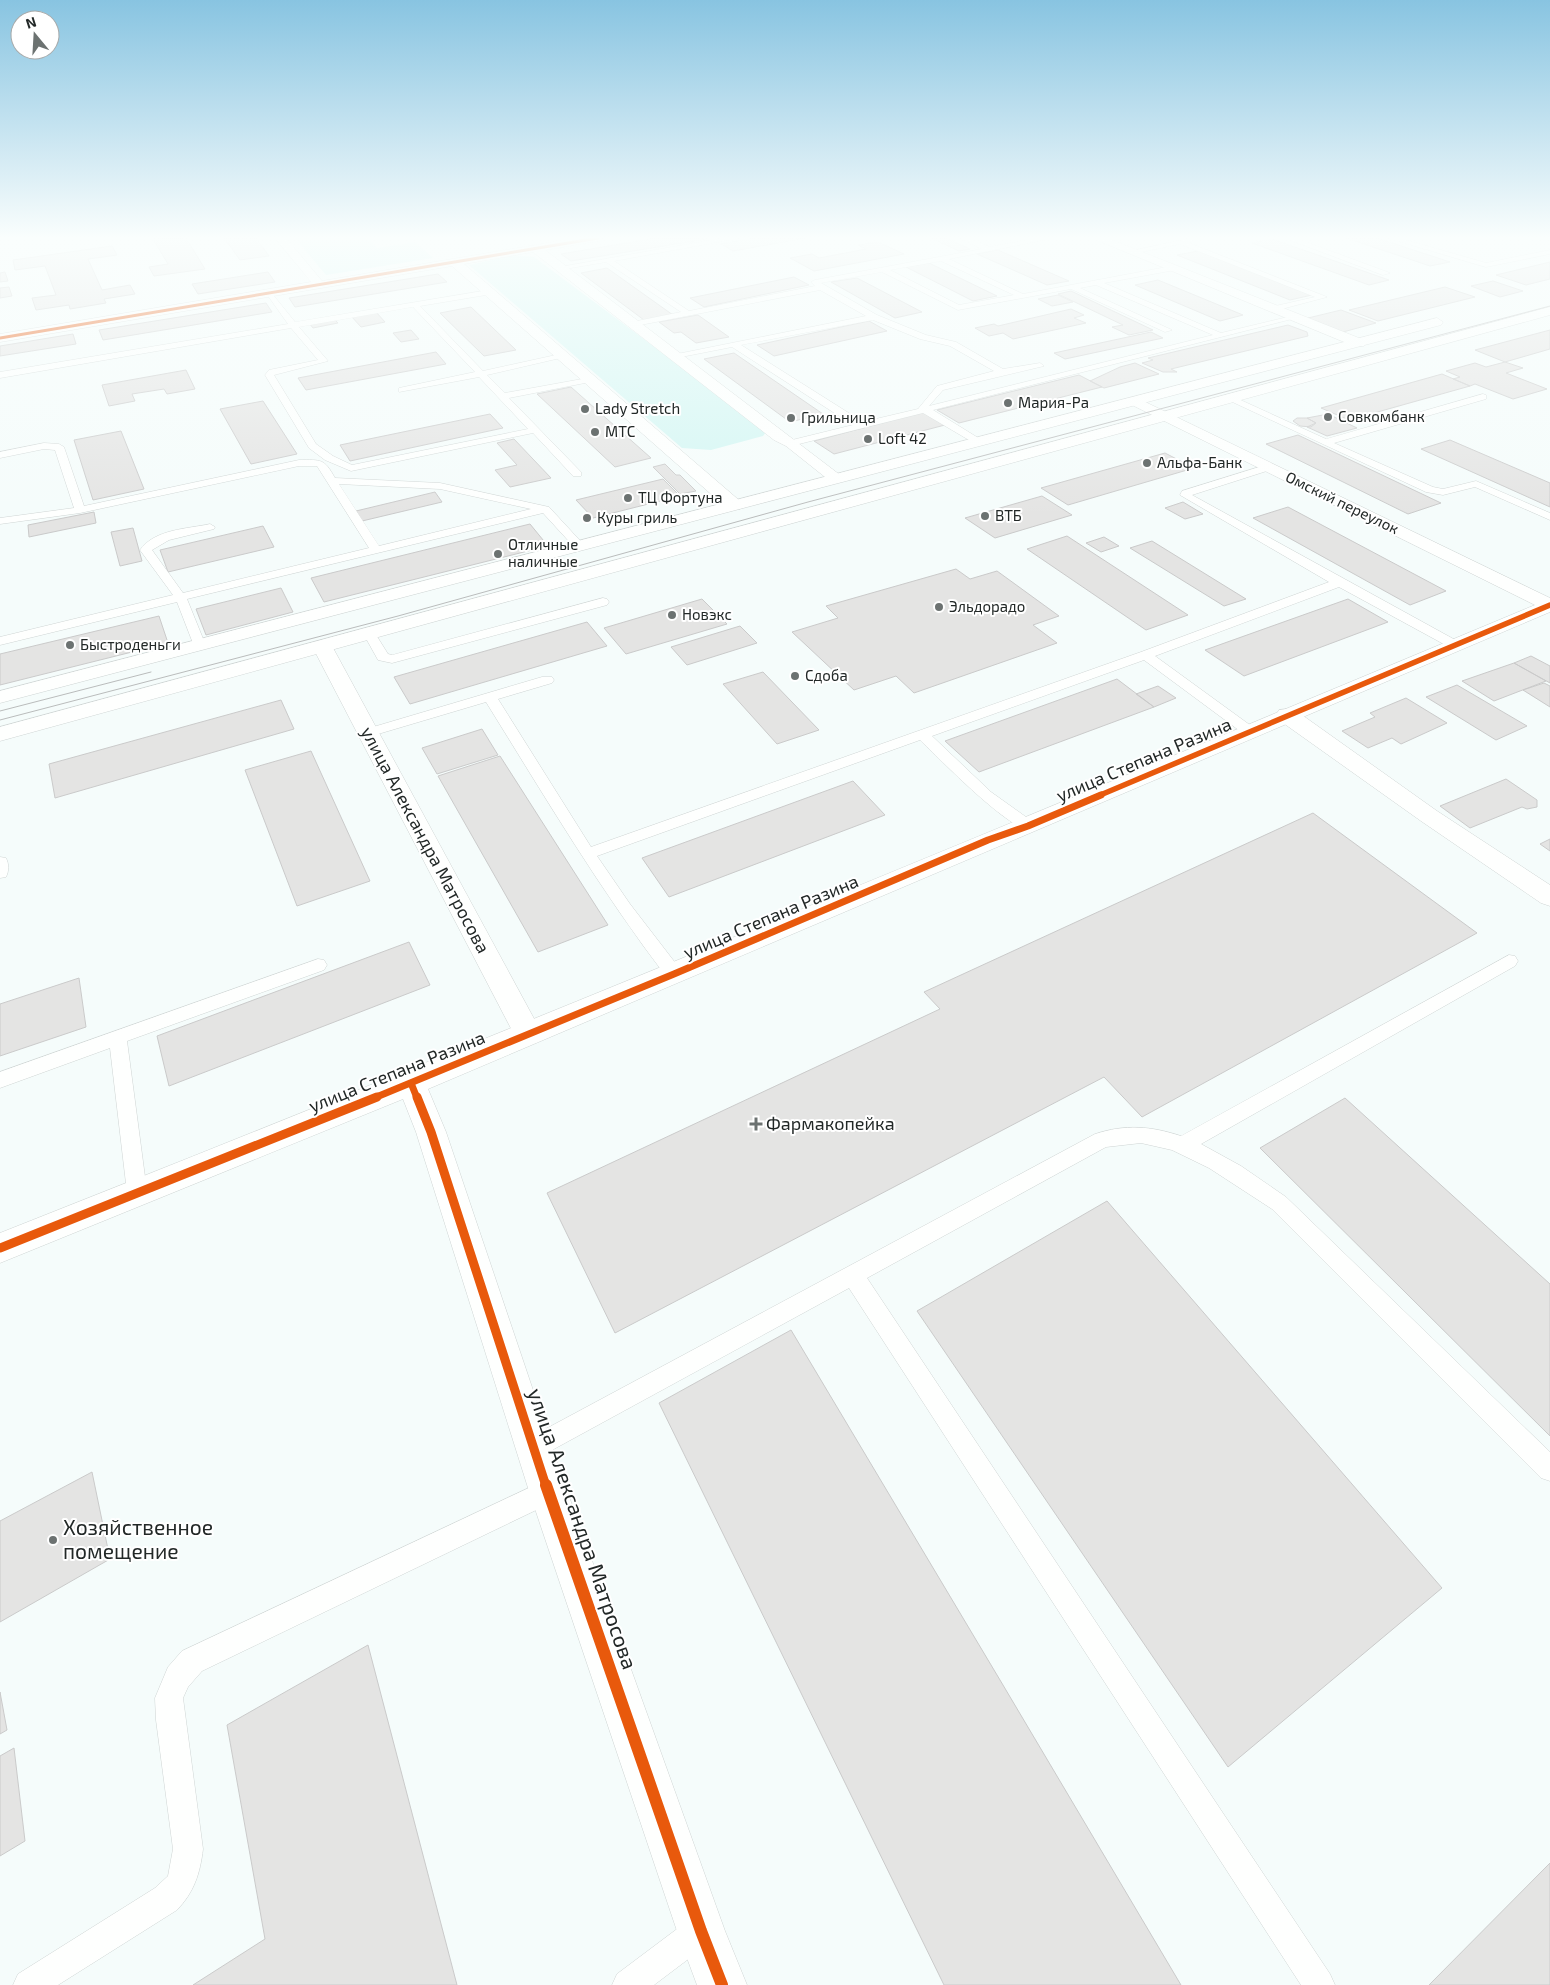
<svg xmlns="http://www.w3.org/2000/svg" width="1550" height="1985" font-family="'Exo 2',sans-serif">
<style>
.green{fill:#d3f6f3}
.building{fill:#e4e4e3;stroke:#cacaca}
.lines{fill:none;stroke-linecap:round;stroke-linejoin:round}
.service-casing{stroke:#cfd5d4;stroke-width:1}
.minor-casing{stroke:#cfd5d4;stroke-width:1}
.tertiary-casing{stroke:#cfd5d4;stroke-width:1}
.secondary-casing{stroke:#cfd5d4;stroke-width:1}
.service{fill:#fefffe;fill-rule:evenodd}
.minor{fill:#fefffe;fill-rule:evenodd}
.tertiary{fill:#fefffe;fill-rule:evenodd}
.secondary{fill:#fefffe;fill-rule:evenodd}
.tram{stroke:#babcbc;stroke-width:1}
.cycleway-far4-casing{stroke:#fff;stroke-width:4.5}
.cycleway-far3-casing{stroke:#fff;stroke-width:8}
.cycleway-far2-casing{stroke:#fff;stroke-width:10}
.cycleway-far1-casing{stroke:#fff;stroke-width:12}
.cycleway-casing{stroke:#fff;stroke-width:15}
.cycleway-far4{stroke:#e8590c;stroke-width:3}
.cycleway-far3{stroke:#e8590c;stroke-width:5.5}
.cycleway-far2{stroke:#e8590c;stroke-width:7}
.cycleway-far1{stroke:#e8590c;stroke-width:9}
.cycleway{stroke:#e8590c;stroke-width:12}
.poi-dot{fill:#6c7271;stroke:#fff;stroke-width:2}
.labels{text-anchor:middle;stroke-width:4;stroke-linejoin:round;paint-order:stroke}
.far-poi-label{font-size:15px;fill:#222827;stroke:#fff;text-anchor:start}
.far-street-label{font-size:15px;fill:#222827;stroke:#fff}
.street-label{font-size:18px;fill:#222827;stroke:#fff}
.poi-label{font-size:18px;fill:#222827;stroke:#fff;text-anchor:start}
.near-poi-label{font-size:21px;fill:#222827;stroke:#fff;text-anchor:start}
.near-street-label{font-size:21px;fill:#222827;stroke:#fff}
</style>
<rect width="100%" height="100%" fill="#f5fcfb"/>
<!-- green -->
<path class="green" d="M295,238H368L377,248L415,242L433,258L326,275Z
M514,255L534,257L759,425L766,432L763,436L711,450L682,448L469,265Z"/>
<!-- building -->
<path class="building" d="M186,238L205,269L154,276L149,267L168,264L153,239Z
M224,238H256L269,256L240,260Z
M656,238L707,239L571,261L561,254Z
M753,238H806L733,251L721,244Z
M931,238H946L970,249L959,251Z
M1346,238H1377L1450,262L1430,266Z
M1272,239L1389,280L1369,285L1252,243Z
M878,242L904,254L814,271L790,258L812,254L819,258L866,249L858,245Z
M112,246L117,255L88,259L102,290L130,285L135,294L104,299L106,303L70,309L69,305L36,310L32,298L56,295L45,266L15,270L13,260Z
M998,250L1069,281L1047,285L977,254Z
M1198,251L1312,295L1290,300L1177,255Z
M1550,262V279L1526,285L1496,275Z
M929,263L997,296L973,301L906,267Z
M607,268L673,315L644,320L581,273Z
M5,272L8,281L0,282V273Z
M268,272L275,282L198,294L192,284Z
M438,274L447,282L295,307L289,298Z
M794,277L809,285L704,307L690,298Z
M857,278L922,312L895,318L831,282Z
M1158,280L1243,315L1220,321L1135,285Z
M1493,281L1523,291L1500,297L1471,286Z
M9,287L12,296L0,298V288Z
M1445,287L1475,297L1378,321L1349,310Z
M1071,291L1153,330L1129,335L1112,327L1123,325L1058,294Z
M1058,295L1073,302L1052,306L1038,299Z
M266,303L272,312L103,340L99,330Z
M471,307L516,350L484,356L440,313Z
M1071,309L1084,315L1074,318L1086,323L1013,339L1003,333L989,336L975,328L994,324L998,326Z
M1341,310L1376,323L1343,332L1308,318Z
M376,312L385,322L361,327L351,316Z
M698,315L729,337L696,343L681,332L674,333L659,322Z
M335,320L338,323L313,328L309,323Z
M869,321L887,331L774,356L757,345Z
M1288,325L1307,332L1308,336L1171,369L1177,372H1163L1142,363L1153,360L1148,358Z
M411,330L419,339L401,342L393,333Z
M1550,330V349L1505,362L1475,350Z
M1151,332L1163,338L1065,359L1054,353Z
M73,334L76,344L0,356V346Z
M436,352L446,364L306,390L298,378Z
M734,353L823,414L790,422L704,359Z
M1505,362L1523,368L1506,373L1547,389L1513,399L1475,384L1470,386L1453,379L1460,377L1446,371L1475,363L1486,367Z
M1135,363L1159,374L1104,388L1090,381L1120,367Z
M186,370L195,389L167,394L164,389L132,394L135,401L109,406L102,385Z
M1442,374L1470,386L1349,420L1321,408Z
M1079,375L1102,387L959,423L937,410Z
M571,387L651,458L615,467L537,394Z
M263,401L297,454L251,464L220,409Z
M923,412L945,425L834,454L814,441Z
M490,414L503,428L350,461L340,445Z
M1328,414L1357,428L1327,436L1307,427L1316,423L1307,418Z
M1297,418H1307L1316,423L1311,427L1300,426L1293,421Z
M121,431L144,489L93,500L74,440Z
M1298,435L1441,503L1408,514L1266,444Z
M514,439L551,478L510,487L495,470L517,465L497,443Z
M1450,440L1550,483V507L1421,449Z
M1165,453L1194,468L1068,505L1041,488Z
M665,464L676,475H680L696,491L680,494L653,467Z
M663,479L680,496L593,518L576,500Z
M435,492L442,502L362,521L356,511Z
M1042,496L1072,515L995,538L965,518Z
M1183,502L1203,514L1185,519L1165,508Z
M1288,507L1446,591L1410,605L1253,518Z
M94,512L96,523L29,537L28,525Z
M530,524L548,546L324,602L311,578Z
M263,526L274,547L168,572L160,550Z
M133,528L142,561L120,566L111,532Z
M1067,536L1188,615L1146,630L1027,549Z
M1104,537L1119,546L1101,552L1086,543Z
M1152,541L1246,599L1224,606L1130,548Z
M956,569L970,579L997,571L1059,616L1033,625L1057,643L914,693L896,676L854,690L792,632L838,618L826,606Z
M281,588L293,612L206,635L196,609Z
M702,599L727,624L626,654L604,628Z
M1348,599L1388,622L1244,676L1205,650Z
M159,616L168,643L0,685V654Z
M587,622L607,646L410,704L394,677Z
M740,626L757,643L687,665L671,647Z
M1531,656L1550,666V683L1514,663Z
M1514,663L1546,681L1494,701L1462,681Z
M763,672L819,730L777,744L723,684Z
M1117,679L1154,707L979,772L945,741Z
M1544,683L1550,686V707L1523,690Z
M1457,685L1527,726L1496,740L1426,697Z
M1158,686L1176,698L1154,707L1136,694Z
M1406,698L1447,723L1401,744L1392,738L1368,748L1342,731L1375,717L1370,713Z
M281,700L294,729L55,798L49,764Z
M482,729L498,755L437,774L422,748Z
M311,751L370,881L297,906L245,770Z
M500,756L608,925L538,952L438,776Z
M1506,779L1537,800V807L1527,809L1522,807L1470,828L1440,806Z
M853,781L885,815L669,897L642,858Z
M1313,813L1477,933L1142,1117L1104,1077L615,1333L547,1193L940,1009L924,992Z
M1550,839V851L1540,844Z
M409,942L430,985L169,1086L157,1036Z
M79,978L86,1027L0,1056V1004Z
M1345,1098L1550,1284V1436L1260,1148Z
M1107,1201L1442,1588L1228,1767L917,1311Z
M791,1330L1000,1680L1181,1985H944L659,1403Z
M92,1472L110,1559L0,1622V1521Z
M368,1645L457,1985H193L265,1939L227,1725Z
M0,1692L7,1730L0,1734Z
M14,1748L25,1841L0,1856V1756Z
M1550,1863V1985H1429Z"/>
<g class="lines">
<!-- service casing -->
<g class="service-casing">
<path id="service" d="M723,238H740L614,261L689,311L815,286L811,282L815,280L982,249L960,238H969L990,247L1039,238H1054L949,259L1023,294L1172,266L1176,268L1175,270L1104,283L1221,333L1296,315L1300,317L933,410L980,439V443H974L923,413L791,446L788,445V441L853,425L732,347L676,358L672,355L866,316L820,290L635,326H632V322L681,312L606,262L559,270L555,268ZM941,261L1014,295L959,305L890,270ZM882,272L958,310L1071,289L1165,332L1172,330L1080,288L1096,285L1213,335L929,406L943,390L1044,366L1040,363L1003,369L956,342L926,335L877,315L821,283ZM873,320L920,339L950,346L994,371L937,386L918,409L863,422L741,345Z
M1192,238L1193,241L1189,243L1327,297L1274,311H1271V307L1315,297L1180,244L1131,254L1127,252Z
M1285,238H1295L1390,273L1383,275Z
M1388,238H1399L1486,263L1550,250V254L1486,267Z
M489,290L493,292L492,294L420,306L483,371L565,353L569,356L487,375L505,393L593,377V381L590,382L509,398L581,472V476H573L533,433L351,471L325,460L309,448L265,375L269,370L318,360L291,328L0,378V372L288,324L266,293L270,291L295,322ZM413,307L475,372L399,388V392L479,377L528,429L352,465L333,456L316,444L274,375L328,361L299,327Z
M1483,394L1486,395V399L1334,443L1433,487L1443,489L1476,481L1550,513V520L1475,487L1443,495L1426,492L1226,399L1234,397L1326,439Z
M44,443L59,444L64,447L84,506L299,460C321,460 324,458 335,478L440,483L549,507L585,546L583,548H575L543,513L187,599L206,646L200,650L194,646L177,602L0,645V637L173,595L140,550C155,529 187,529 210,524L215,527L214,529L169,540L152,550L183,593L369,548L317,466H299L80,513L0,524V518L74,508L55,450L44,449L0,458V452ZM339,484L440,489L531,509L379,546Z
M1269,464L1274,467L1273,469L1192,495L1459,642L1461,645L1459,648H1451L1339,587L1155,656L1254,728L1256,731L1254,734H1244L1144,660L932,736L991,792L1033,822L1036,826L1033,830C1013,835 938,757 920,740L597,856L630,904L680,969L683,974L680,979L674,981L668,979C600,890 545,797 486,702L368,737L361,733L363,730L542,677H552L554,680L552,683L498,699L591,847L1141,652L1329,582L1180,495L1182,491Z
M603,598L607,599L609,602L607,605L392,663L378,660L363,633L365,630H373L388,654L392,655Z
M0,857L6,858C9,864 9,871 6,877L0,878Z
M1509,955L1515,956L1518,961L1515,966L1201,1144L1241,1166L1286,1197L1550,1452V1481L1541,1478L1272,1209L1209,1168L1172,1150L1141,1143L1106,1147L867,1278L1330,1974L1335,1985H1301L849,1288L543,1455L535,1459L527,1455L523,1447L527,1439L1095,1134C1125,1124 1151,1126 1181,1136Z
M318,959L324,960L327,965L324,970L127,1041L147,1192L144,1198L137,1201L130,1198L127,1192L110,1048L0,1088V1072Z
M548,1479L557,1482L560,1491L557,1500L202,1671L188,1687L183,1698L203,1849C200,1874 194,1892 177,1910L58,1985H13L18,1974L155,1888L168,1876L173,1849L156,1720L155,1698L168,1667L182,1651Z
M700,1916L711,1920L715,1931L711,1942L654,1985H612L617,1974L689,1920Z"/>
</g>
<!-- minor casing -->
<g class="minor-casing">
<path id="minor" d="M275,238H286L322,281L577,238H603L598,241L545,250L844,478L836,483L830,481L786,446L774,440L533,252L464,264L740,501L742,505L740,509H728L452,266L0,342V334L311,282Z
M1092,238H1107L1364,340L1366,343L1364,346H1354Z
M322,640L329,642L332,646L538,1026L542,1034L538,1042L528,1045L518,1042L312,646L315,642Z
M1287,709L1295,710L1437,811L1550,885V906L1541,903L1421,821L1279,720L1276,715L1279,710Z"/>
</g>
<!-- tertiary casing -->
<g class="tertiary-casing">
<path id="tertiary" d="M1135,397L1550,598V612L428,1089L446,1132L567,1491L725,1931L747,1985H697L677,1931L529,1491L416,1132L403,1099L0,1263V1233C514,1030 1025,818 1535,605L1130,404L1128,401L1130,398Z"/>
</g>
<!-- secondary casing -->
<g class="secondary-casing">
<path id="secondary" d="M1550,307V315L0,741V727Z
M1437,318L1443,322L1441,325L0,703V691Z"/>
</g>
<!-- service -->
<use href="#service" class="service"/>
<!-- minor -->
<use href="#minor" class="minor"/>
<!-- tertiary -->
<use href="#tertiary" class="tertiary"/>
<!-- secondary -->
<use href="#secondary" class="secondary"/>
<!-- tram -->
<path class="tram" d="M0,711L151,672
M0,720L398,616L808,502L1550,306"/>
<!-- cycleway-far4 casing -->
<g class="cycleway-far4-casing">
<path id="cycleway-far4" d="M0,338L598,238"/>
</g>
<!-- cycleway-far3 casing -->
<g class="cycleway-far3-casing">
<path id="cycleway-far3" d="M1098,796L1550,605"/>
</g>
<!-- cycleway-far2 casing -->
<g class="cycleway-far2-casing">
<path id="cycleway-far2" d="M411,1083L417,1098
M374,1098L674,974L988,840L1028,826L1101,795"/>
</g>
<!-- cycleway-far1 casing -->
<g class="cycleway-far1-casing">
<path id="cycleway-far1" d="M417,1097L431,1132L546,1486
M0,1248L377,1097"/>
</g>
<!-- cycleway casing -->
<g class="cycleway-casing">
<path id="cycleway" d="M546,1485L701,1931L722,1985"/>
</g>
<!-- cycleway-far4 -->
<use href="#cycleway-far4" class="cycleway-far4"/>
<!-- cycleway-far3 -->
<use href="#cycleway-far3" class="cycleway-far3"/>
<!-- cycleway-far2 -->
<use href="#cycleway-far2" class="cycleway-far2"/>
<!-- cycleway-far1 -->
<use href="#cycleway-far1" class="cycleway-far1"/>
<!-- cycleway -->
<use href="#cycleway" class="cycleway"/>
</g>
<!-- sky -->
<linearGradient id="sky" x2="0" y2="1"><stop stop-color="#88c4e1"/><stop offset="0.46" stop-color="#fafefd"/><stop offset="1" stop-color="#fafefd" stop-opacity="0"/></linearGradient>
<rect width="1550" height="516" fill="url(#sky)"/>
<!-- markers -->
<g class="poi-dot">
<circle cx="1008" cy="403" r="5"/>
<circle cx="585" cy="409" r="5"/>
<circle cx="1328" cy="417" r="5"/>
<circle cx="791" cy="418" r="5"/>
<circle cx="595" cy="432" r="5"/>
<circle cx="868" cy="439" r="5"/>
<circle cx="1147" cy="463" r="5"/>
<circle cx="628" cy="498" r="5"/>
<circle cx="985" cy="516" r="5"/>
<circle cx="587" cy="518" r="5"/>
<circle cx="498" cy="554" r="5"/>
<circle cx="939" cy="607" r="5"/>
<circle cx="672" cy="615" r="5"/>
<circle cx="70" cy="645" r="5"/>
<circle cx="795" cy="676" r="5"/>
<path d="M753.5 1116.5h5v5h5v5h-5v5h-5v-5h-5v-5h5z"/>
<circle cx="53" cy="1540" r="5"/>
</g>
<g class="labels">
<!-- far-poi labels -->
<g class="far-poi-label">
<text x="1018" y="408">Мария-Ра</text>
<text x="595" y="414">Lady Stretch</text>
<text x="1338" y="422">Совкомбанк</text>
<text x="801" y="423">Грильница</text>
<text x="605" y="437">МТС</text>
<text x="878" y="444">Loft 42</text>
<text x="1157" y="468">Альфа-Банк</text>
<text x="638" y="503">ТЦ Фортуна</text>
<text x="995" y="521">ВТБ</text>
<text x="597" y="523">Куры гриль</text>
<text x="508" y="550">Отличные<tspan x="508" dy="17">наличные</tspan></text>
<text x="949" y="612">Эльдорадо</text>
<text x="682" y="620">Новэкс</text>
<text x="80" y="650">Быстроденьги</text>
<text x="805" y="681">Сдоба</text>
</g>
<!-- far-street labels -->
<g class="far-street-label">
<text transform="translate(1342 503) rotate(26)" y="5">Омский переулок</text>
</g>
<!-- street labels -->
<g class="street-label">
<text transform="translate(1144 760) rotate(-23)" y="6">улица Степана Разина</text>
<text transform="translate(425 840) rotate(62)" y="6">улица Александра Матросова</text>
<text transform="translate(771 917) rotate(-23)" y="6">улица Степана Разина</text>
<text transform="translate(397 1072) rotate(-22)" y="6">улица Степана Разина</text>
</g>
<!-- poi labels -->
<g class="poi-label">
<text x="766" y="1130">Фармакопейка</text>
</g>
<!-- near-poi labels -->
<g class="near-poi-label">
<text x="63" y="1535">Хозяйственное<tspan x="63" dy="24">помещение</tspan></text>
</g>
<!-- near-street labels -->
<g class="near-street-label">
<text transform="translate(582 1529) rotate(71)" y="7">улица Александра Матросова</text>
</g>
</g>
<!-- north arrow -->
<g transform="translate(35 35) rotate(342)"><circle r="24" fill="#ffffff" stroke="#a7a9a9"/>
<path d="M0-4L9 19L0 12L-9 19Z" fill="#6c7271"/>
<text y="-8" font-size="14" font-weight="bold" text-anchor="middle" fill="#222827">N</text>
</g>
</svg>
